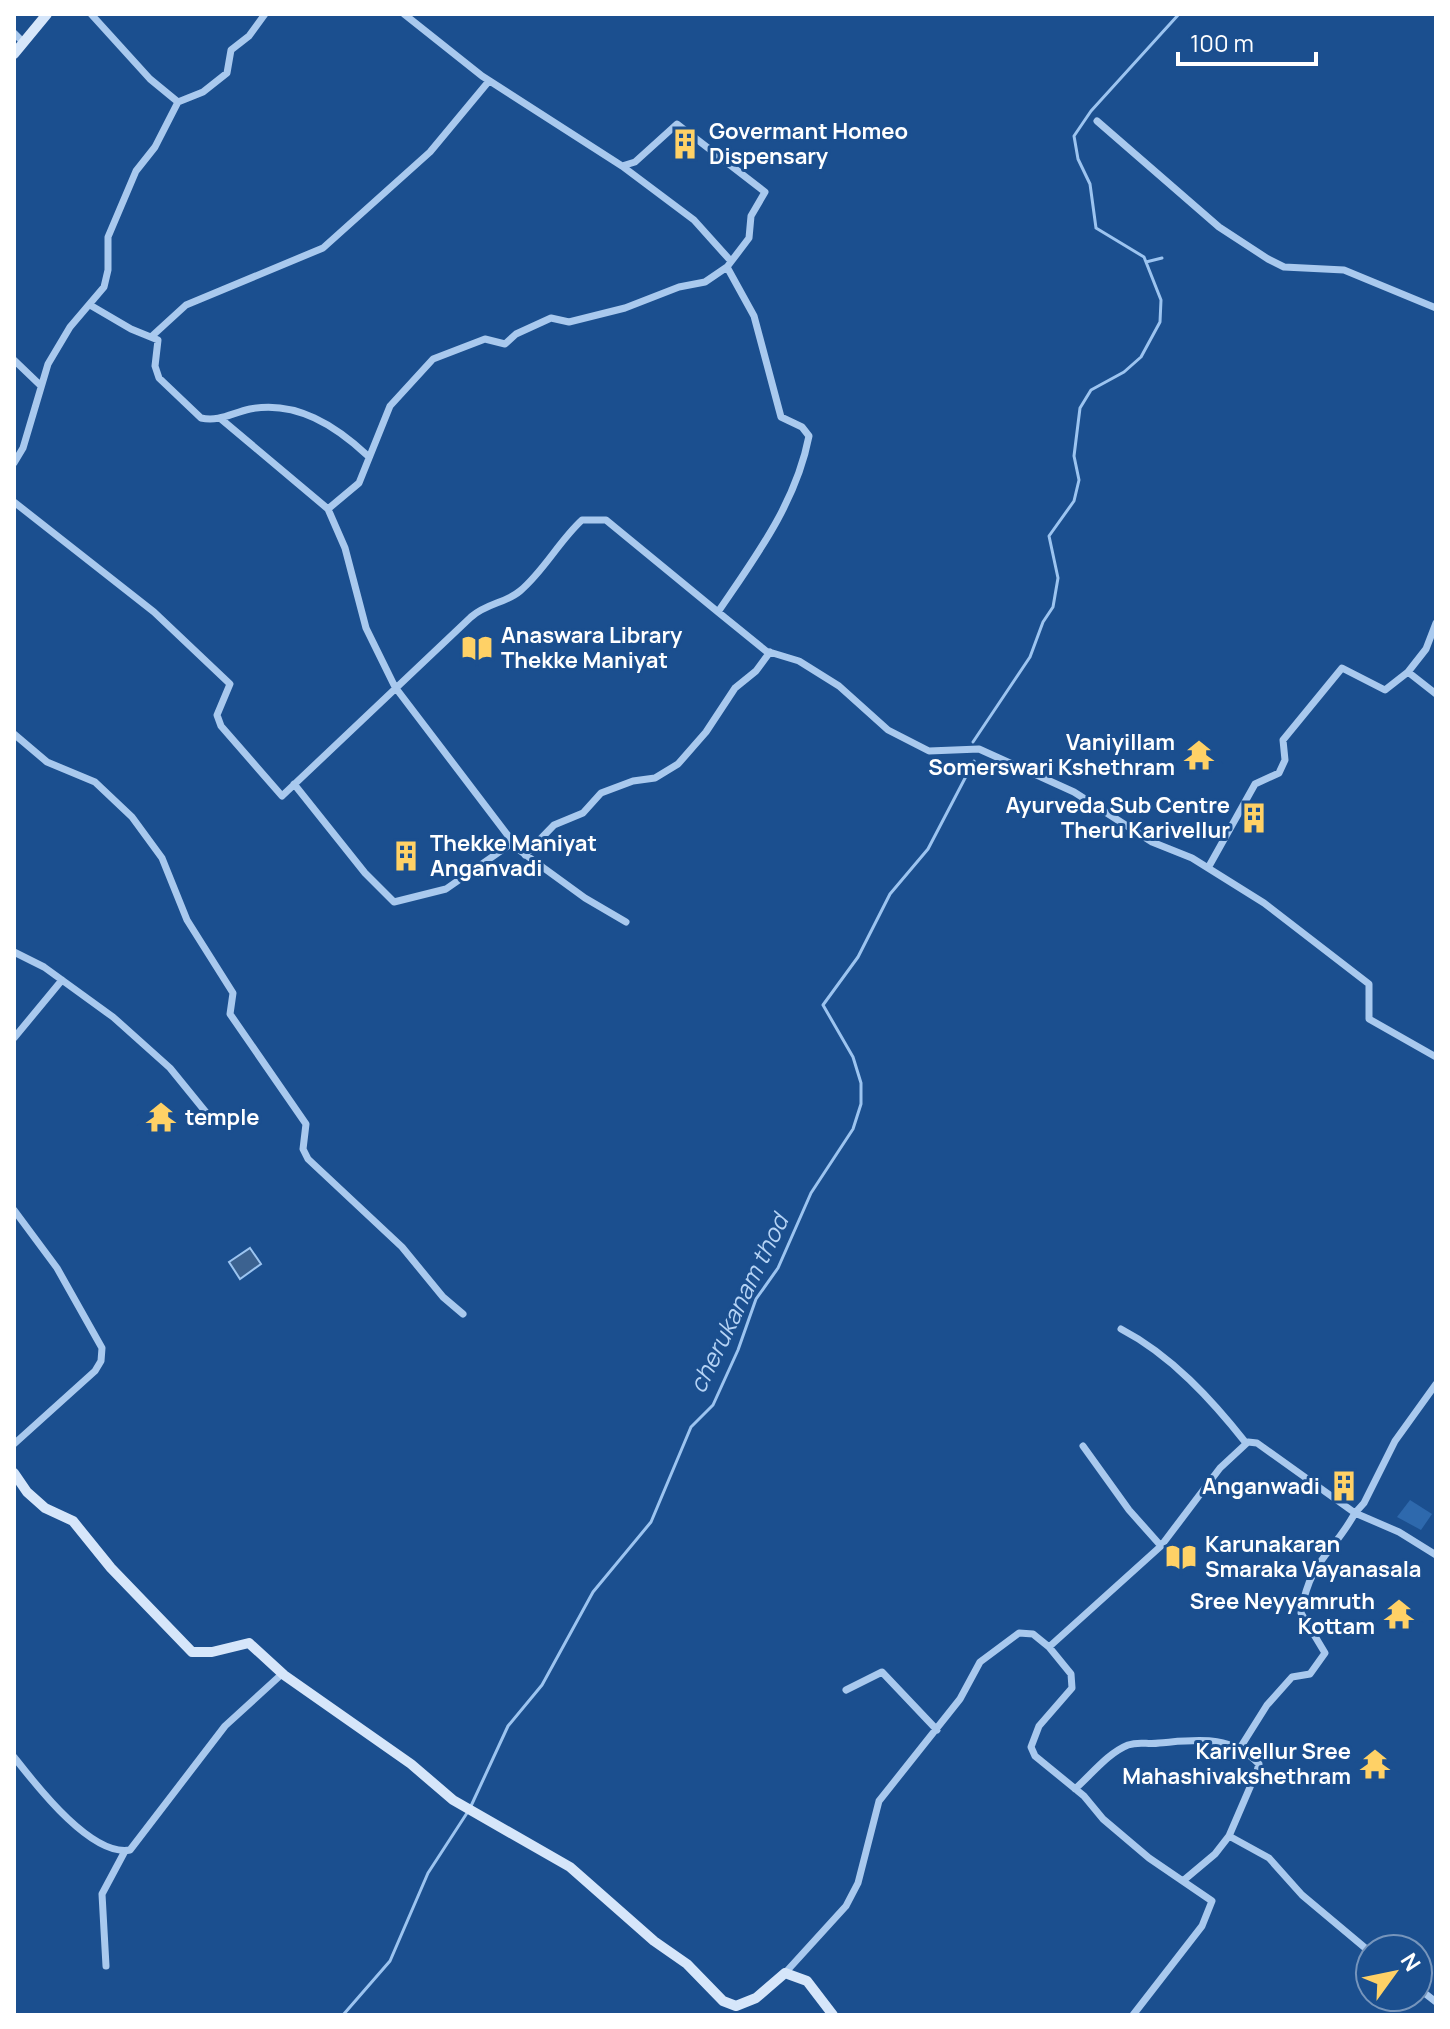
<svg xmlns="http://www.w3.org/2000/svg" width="1450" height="2029" font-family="Manrope,sans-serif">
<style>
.green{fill:#2e69ad}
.water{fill:#3c6290;stroke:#9cc4f0;stroke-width:2}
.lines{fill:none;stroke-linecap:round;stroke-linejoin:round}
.stream{stroke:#9cc4f0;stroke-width:3}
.street{stroke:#a9c9ee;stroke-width:7}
.secondary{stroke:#d6e6fa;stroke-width:10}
.labels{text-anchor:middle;stroke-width:6;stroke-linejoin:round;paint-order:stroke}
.poi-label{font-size:22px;font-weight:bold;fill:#fff;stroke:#1b4f8f;text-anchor:start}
.water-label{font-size:24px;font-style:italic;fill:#b5d3f5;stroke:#1b4f8f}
</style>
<rect width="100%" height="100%" fill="#1b4f8f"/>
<!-- green -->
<path class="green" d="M1410,1500L1432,1514L1421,1530L1397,1517Z"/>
<!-- water -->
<path class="water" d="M250,1248L261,1264L240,1279L229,1262Z"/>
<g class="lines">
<!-- stream -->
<path class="stream" d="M1146,262L1162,258
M973,742L1030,657L1043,622L1053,607L1058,578L1049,536L1074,501L1079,480L1074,456L1080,408L1091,390L1124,372L1141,357L1160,322L1161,300L1144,257L1096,228L1090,184L1078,159L1074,136L1091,111L1179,14
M471,1806L508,1726L542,1685L593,1592L651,1522L691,1427L713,1405L738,1350L756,1299L778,1268L811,1193L853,1129L861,1104V1083L853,1057L823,1005L858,957L890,894L928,849L974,761
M343,2015L390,1961L428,1873L467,1813"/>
<!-- street -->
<path class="street" d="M404,14L482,76L622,166L635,162L677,124L765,192L751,216L749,238L727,267L754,316L781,417L802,427L809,436C796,503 756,556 718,612L766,651L799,661L839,686L888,730L929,751L979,749L1074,792L1152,842L1192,858L1264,903L1369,984V1019L1436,1057
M14,33L24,43
M178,102L203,92L227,73L231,50L249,36L265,14
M1097,121L1219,227L1268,259L1284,267L1344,270L1436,308
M622,166L694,220L729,259
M90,305L131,329L158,340L155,366L159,378L201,418C219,422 232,413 250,409C296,400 336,426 368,456
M151,337L186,305L323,248L430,152L489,81
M14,360L39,384
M221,419L328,509L359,483L390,406L433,359L485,339L505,344L516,334L551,318L569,322L625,308L679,287L705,282L727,267
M14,463L23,448L48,364L70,327L104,287L108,270V237L136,171L155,147L178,102L150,79L91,14
M14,502L154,612L230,684L217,715L221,726L282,796L471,617C487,603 506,603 520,591C544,571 559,541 582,520H606L718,612
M328,509L345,548L366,628L395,687L519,850L585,898L626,922
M1408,672L1426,649L1436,623
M14,734L47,762L95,782L132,817L162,858L187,920L233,993L230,1014L306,1124L303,1149L308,1159L402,1247L443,1297L463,1314
M294,784L365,873L394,902L446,889L512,843
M525,855L554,825L583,813L601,793L633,781L655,778L678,764L706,732L735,688L756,671L770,652
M1208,868L1255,784L1279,773L1285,760L1283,740L1342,668L1385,690L1408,672L1436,694
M14,952L44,967L113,1017L170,1068L209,1116
M14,1038L62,980
M14,1210L57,1268L102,1348L101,1361L95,1371L14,1444
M1121,1329C1171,1355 1212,1400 1246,1443
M1083,1446L1129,1510L1161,1546
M1049,1647L1071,1674L1072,1688L1039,1726L1031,1747L1035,1756L1084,1796L1103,1819L1149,1858L1212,1901L1202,1926L1133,2015
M846,1690L882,1672L937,1730
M1240,1748L1267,1705L1292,1677L1310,1674L1325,1653L1301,1613C1310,1559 1332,1555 1355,1513L1399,1532L1436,1555
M14,1757C36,1785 91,1857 130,1850L225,1726L283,1673
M1075,1789C1092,1774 1108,1753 1128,1745C1140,1741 1148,1745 1159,1743C1197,1740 1230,1734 1259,1764L1257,1771L1229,1836L1215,1854L1184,1880
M1229,1836L1269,1858L1302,1895L1370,1952
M106,1966L102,1894L125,1851
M785,1973L846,1906L858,1883L879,1801L960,1699L980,1662L1019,1633L1033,1634L1049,1647L1161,1546L1220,1468L1248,1442L1257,1443L1355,1513L1364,1503L1395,1441L1436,1384
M1418,1988L1436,2002"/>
<!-- secondary -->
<path class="secondary" d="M14,54L47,14
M14,1473L27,1492L45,1508L73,1521L111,1568L192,1652H212L249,1643L284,1675L411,1764L453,1800L570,1867L654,1941L687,1964L723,2001L736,2006L756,1998L785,1973L807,1981L833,2015"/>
</g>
<!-- icons -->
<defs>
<g id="building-bare" transform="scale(2.4)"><path d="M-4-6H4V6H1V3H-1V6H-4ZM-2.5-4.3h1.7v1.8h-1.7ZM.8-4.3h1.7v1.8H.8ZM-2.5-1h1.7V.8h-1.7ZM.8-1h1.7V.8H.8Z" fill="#ffd166" stroke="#1b4f8f" stroke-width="2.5" paint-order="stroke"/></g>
<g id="library-bare" transform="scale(2.4)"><path d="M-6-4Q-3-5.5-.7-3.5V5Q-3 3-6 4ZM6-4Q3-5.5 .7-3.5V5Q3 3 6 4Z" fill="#ffd166" stroke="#1b4f8f" stroke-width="2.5" paint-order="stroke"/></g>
<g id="temple-bare" transform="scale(2.4)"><path d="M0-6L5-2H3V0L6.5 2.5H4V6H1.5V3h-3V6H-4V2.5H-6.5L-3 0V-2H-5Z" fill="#ffd166" stroke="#1b4f8f" stroke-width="2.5" paint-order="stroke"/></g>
</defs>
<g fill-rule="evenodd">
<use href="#building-bare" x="685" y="144"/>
<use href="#library-bare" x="477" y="648"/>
<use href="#temple-bare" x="1199" y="755"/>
<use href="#building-bare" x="1254" y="818"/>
<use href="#building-bare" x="406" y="856"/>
<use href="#temple-bare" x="161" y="1117"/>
<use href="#building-bare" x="1344" y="1486"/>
<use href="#library-bare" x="1181" y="1557"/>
<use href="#temple-bare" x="1399" y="1614"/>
<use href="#temple-bare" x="1375" y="1764"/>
</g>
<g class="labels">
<!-- poi labels -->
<g class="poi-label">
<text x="709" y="139">Govermant Homeo<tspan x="709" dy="25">Dispensary</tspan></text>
<text x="501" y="643">Anaswara Library<tspan x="501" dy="25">Thekke Maniyat</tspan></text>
<text x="1175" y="750" text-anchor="end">Vaniyillam<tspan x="1175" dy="25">Somerswari Kshethram</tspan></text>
<text x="1230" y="813" text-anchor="end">Ayurveda Sub Centre<tspan x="1230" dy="25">Theru Karivellur</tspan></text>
<text x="430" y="851">Thekke Maniyat<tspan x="430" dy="25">Anganvadi</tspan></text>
<text x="185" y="1125">temple</text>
<text x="1320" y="1494" text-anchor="end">Anganwadi</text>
<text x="1205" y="1552">Karunakaran<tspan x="1205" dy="25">Smaraka Vayanasala</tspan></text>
<text x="1375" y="1609" text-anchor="end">Sree Neyyamruth<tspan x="1375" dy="25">Kottam</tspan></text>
<text x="1351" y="1759" text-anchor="end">Karivellur Sree<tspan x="1351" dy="25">Mahashivakshethram</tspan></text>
</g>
<!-- water labels -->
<g class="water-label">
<text transform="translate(739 1304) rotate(-64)" y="8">cherukanam thod</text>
</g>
</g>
<!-- border -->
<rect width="1450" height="2029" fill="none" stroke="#ffffff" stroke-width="32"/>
<!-- north arrow -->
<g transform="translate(1394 1973) rotate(57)"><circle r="38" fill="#1b4f8f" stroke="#7695bc" stroke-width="2"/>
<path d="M0-6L14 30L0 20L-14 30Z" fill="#ffd166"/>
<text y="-12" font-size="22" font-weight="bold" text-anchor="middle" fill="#ffffff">N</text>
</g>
<!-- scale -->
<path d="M1178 52v12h138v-12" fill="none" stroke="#ffffff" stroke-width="4"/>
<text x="1190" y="52" font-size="24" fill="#ffffff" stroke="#1b4f8f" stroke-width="6" paint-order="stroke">100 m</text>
</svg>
